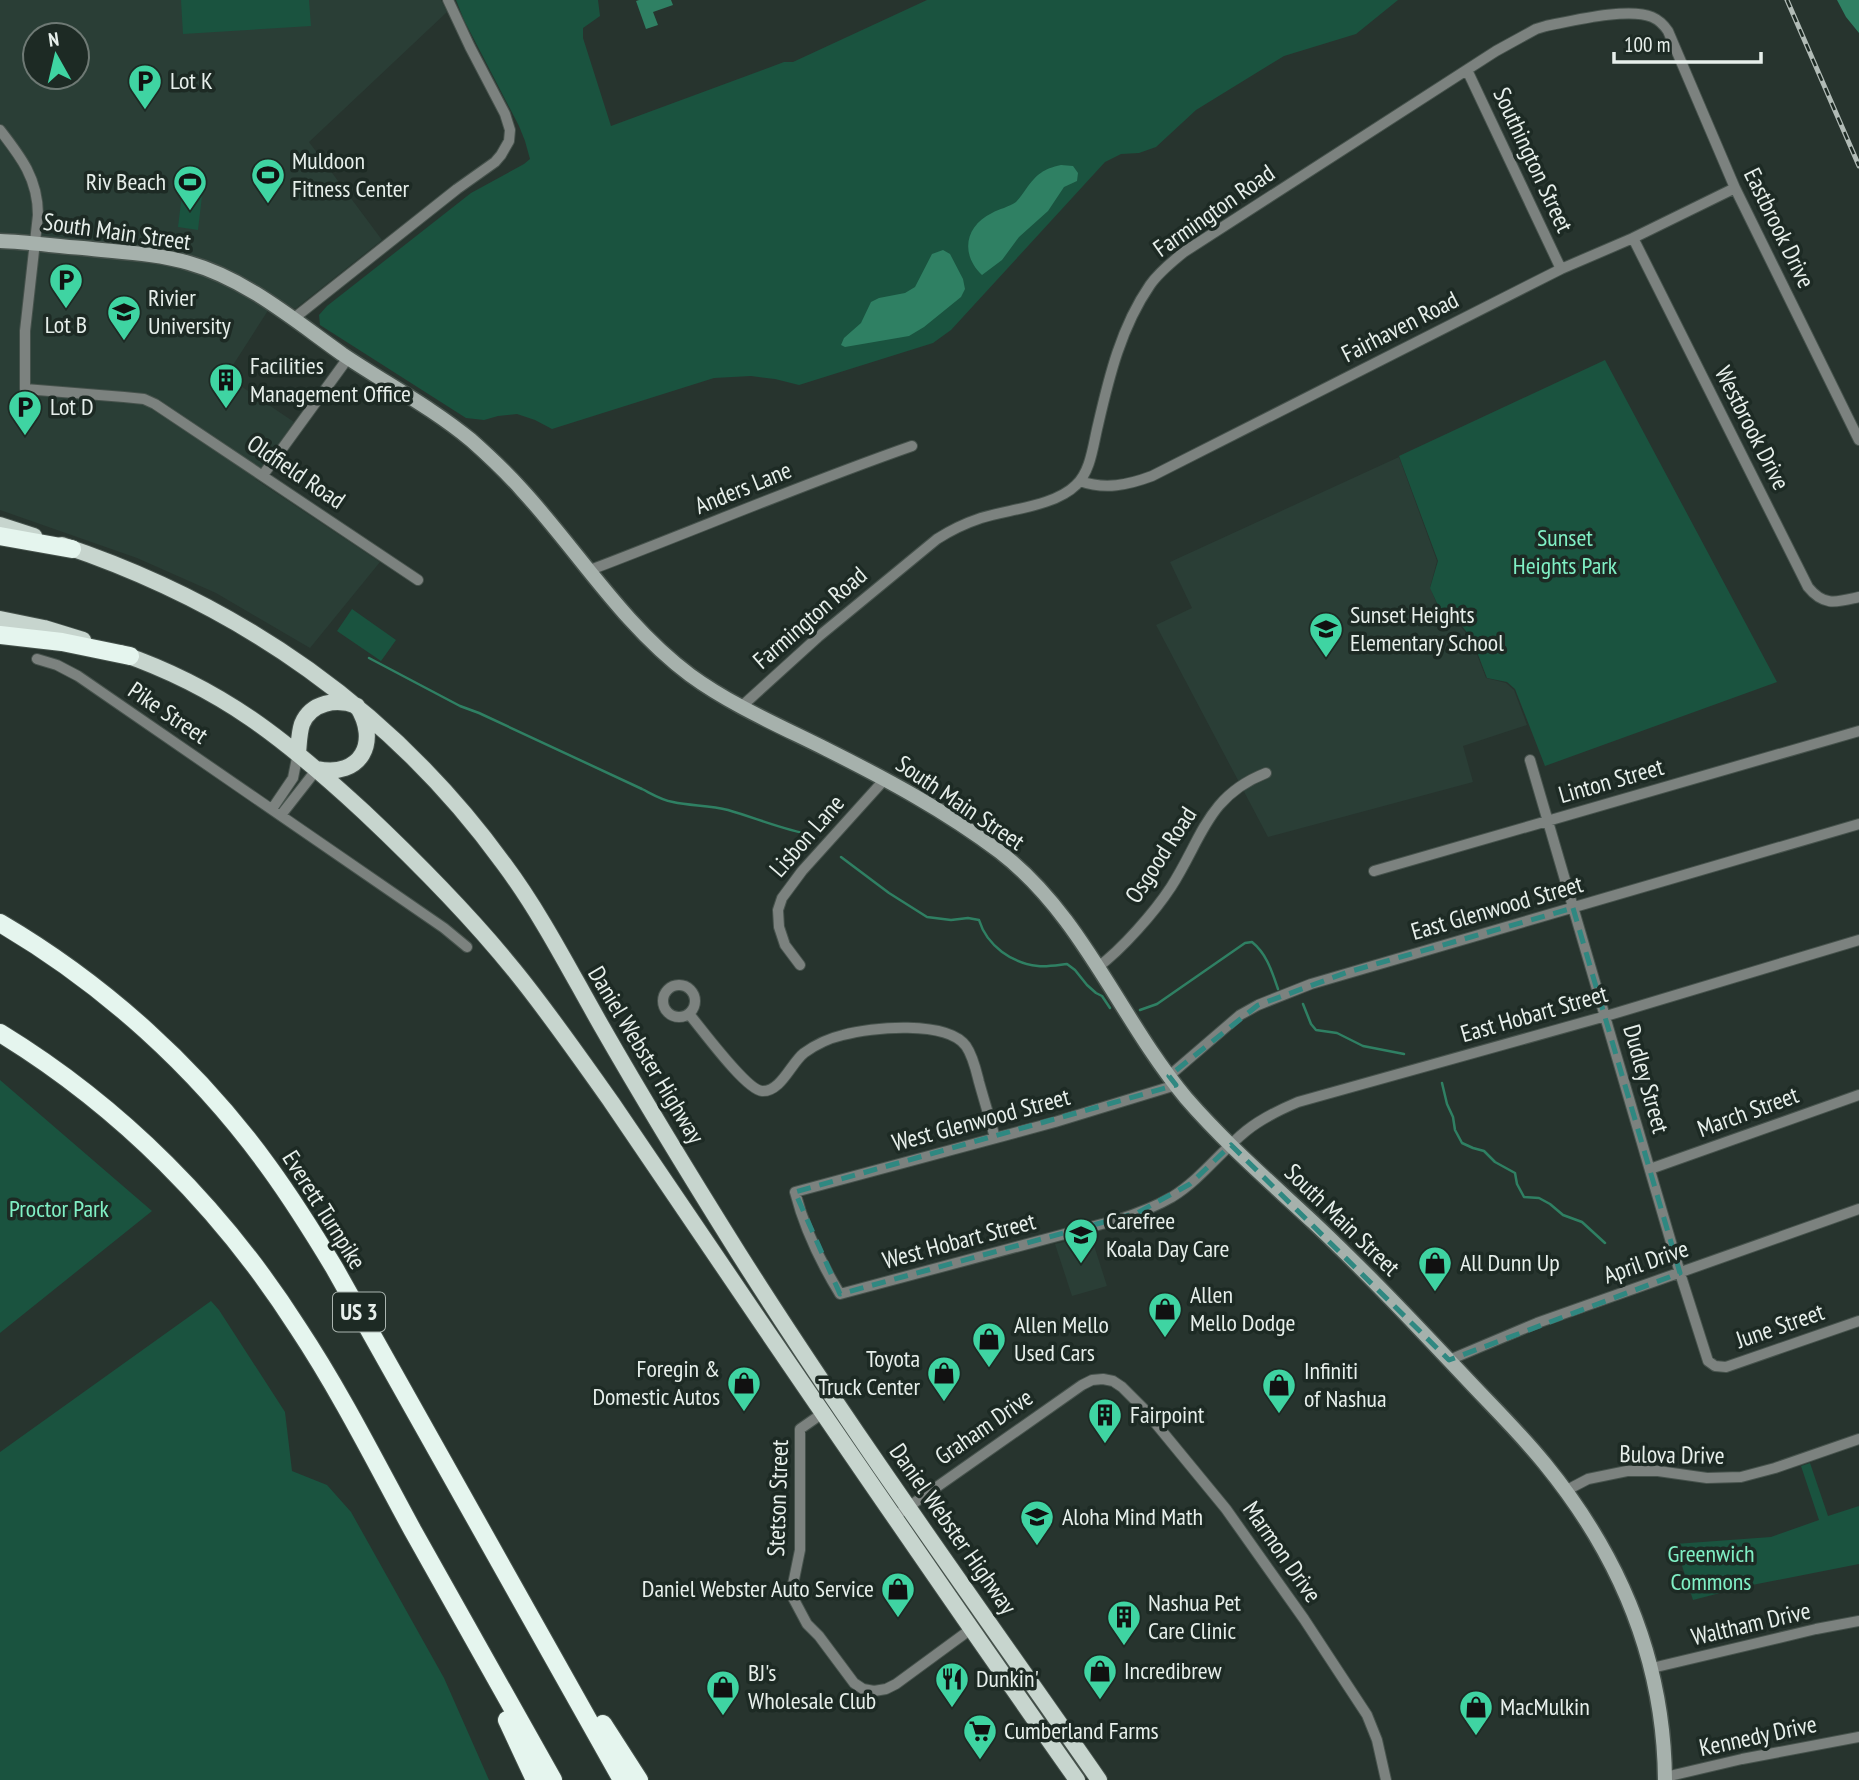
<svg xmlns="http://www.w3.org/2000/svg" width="1859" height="1780" font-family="'PT Sans Narrow',sans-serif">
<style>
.built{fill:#2a3e36;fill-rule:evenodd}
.green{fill:#1a533f}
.water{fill:#2f8063}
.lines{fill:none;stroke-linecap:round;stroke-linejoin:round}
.stream{stroke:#2f8063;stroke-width:2.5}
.street-casing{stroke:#46524c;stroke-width:12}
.secondary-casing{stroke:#46524c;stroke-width:17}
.primary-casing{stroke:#46524c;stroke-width:18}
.highway-casing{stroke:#46524c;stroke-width:20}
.street{stroke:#7c827f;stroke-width:10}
.secondary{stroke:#a6b1ac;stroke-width:14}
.primary{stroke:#c7d5ce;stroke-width:16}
.highway{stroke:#e5f5ee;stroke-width:18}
.rail-casing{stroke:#b1bbb6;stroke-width:5}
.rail{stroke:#1d2a24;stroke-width:2.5;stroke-dasharray:8;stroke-linecap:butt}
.marked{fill:none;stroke:#2f8881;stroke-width:5;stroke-dasharray:14 9;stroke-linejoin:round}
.labels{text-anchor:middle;stroke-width:7;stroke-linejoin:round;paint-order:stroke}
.shield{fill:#1d2a24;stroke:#aab4af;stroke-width:2}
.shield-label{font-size:23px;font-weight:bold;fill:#e7efeb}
.poi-label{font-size:24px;fill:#e7efeb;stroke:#1d2a24;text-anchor:start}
.street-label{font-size:24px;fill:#e7efeb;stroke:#1d2a24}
.park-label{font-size:24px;fill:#80f0c5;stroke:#1d2a24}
</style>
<rect width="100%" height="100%" fill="#27342e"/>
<!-- built -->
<path class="built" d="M0,0H441L447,12L309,142L382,240L295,309L276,298L226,376L294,422L255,479L380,562L310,648L216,593L137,558L0,510ZM35,35H77V77H35Z
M1399,457L1437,561L1430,587L1440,612L1451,623L1461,627L1471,639L1486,678L1506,683L1514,690L1527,725L1463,746L1473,782L1268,837L1156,625L1192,608L1170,562Z
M1091,1236L1107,1286L1072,1296L1055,1244Z"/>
<!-- green -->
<path class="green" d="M181,0H309L311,26L183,34Z
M456,0H598L600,16L583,28V38L611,126L784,62H793L927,0H1398L1356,34L1284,56L1196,110L1156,147L1139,153L1121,154L1105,162L951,330L933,343L799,385L775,379L751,376L714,378L552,429L535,420L517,414L498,416L484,420L466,418L320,325L319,315L327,306L471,193L524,164L530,159L525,141L519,126L464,20Z
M182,194L202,196L198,230L178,227Z
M1605,360L1777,682L1545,766L1515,689L1507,682L1487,678L1472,639L1462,626L1451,622L1441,612L1430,588L1438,561L1399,456Z
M352,609L396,640L381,661L337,631Z
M0,1080L152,1211L0,1333Z
M211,1301L219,1310L285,1412L292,1471L327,1485L351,1512L444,1678L489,1780H0V1452Z
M1810,1463L1828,1516L1859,1506V1564L1747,1586L1693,1600L1675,1544L1771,1537L1819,1520L1801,1466Z"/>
<!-- water -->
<path class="water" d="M639,0H671L673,5L653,12L658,25L646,29L636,1Z
M1837,0H1859V33L1846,17Z
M1061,165L1073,166L1078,173L1077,181L1064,187L1048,211L1019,237L1002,260L982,275C960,254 965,226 992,213C999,209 1009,207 1016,202C1020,198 1023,193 1026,189C1037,174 1043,169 1061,165Z
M943,250L950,254L963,279L965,289L961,297L924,327L909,336L845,347L841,345L844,338L861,323L871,302L879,298L905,293L915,287L932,254Z"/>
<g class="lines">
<!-- stream -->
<path class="stream" d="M369,658L460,706L479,713L642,789C652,794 661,800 673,802C691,806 709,805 728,810C756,818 783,830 813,835
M841,857L889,893L927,917L951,920L968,918L979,920C987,946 1012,963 1038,966C1047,967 1058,965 1067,964L1075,970L1087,985L1096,993L1102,996L1110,1008
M1303,1004L1311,1024L1316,1030L1337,1033L1363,1046L1404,1054
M1140,1010L1157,1004L1245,943L1252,942C1267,954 1272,972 1278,989
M1442,1083L1447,1104L1453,1117L1455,1130L1462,1143L1473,1148L1484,1151L1495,1162L1515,1173L1517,1184L1524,1197L1539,1198L1550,1204L1563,1215L1582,1222L1605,1243"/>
<!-- street casing -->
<g class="street-casing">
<path id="street" d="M1467,70L1561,269
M0,130C21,157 38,179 38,215L25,331V389L124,397L144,399L155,404L418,580
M1633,238L1808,587C1824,607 1837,602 1859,597
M293,319L457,189L495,162L501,155L509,141L510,130L505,114L470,47L448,0
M263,475L348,358
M1080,481C1105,490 1128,485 1152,476L1561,269L1633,238L1735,188
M590,570C698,529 803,484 912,446
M37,659L57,665L78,676L444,928L467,947
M742,706L818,637L937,539C951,530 966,523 981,518C1010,509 1055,506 1076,485C1091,471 1093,445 1098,425C1109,377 1121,327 1150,285C1159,272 1172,262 1184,252L1496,51L1536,29L1546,26C1572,21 1628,7 1652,17C1659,20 1664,25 1668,31L1735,188L1859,440
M1530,760L1680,1273L1708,1361L1715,1366L1726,1367L1859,1321
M272,809L293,778L298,753
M281,815L317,769
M1374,871L1859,731
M800,965L785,945L779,927L778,910L782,898L802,871L885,779
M1098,967C1122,949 1154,913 1171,887C1202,839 1207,796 1266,773
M663 1001a16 16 0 1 1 32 0a16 16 0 1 1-32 0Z
M689,1014C701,1028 746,1090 762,1091C781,1092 791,1063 804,1053C815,1045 830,1038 843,1035C871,1027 947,1020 966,1046C973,1056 976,1070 979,1082C984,1100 990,1119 995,1138
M1169,1076L1240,1015L1258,1005L1311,984L1859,824
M1176,1085L1055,1122L795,1192C804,1227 821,1263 840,1294L1117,1220C1136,1214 1155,1207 1172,1197C1201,1179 1220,1152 1246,1131C1262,1118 1279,1110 1298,1102L1606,1016L1859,940
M1650,1169L1859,1095
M1449,1360L1537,1323L1859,1209
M823,1413L800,1429V1550L791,1594L807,1624L819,1636L854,1683L863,1689L874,1691L886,1689L896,1684L971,1629
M1565,1491L1588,1479L1627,1471H1658L1707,1478L1741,1477L1775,1468L1859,1439
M894,1517L1082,1385L1092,1380L1103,1379L1113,1381L1122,1387L1143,1408L1226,1509L1304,1619L1367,1715L1377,1740L1386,1780
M1652,1668L1816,1629L1859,1621
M1665,1777L1742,1759L1859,1737"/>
</g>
<!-- secondary casing -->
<g class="secondary-casing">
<path id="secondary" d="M0,241C28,242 55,246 83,248C118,252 155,253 189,263C246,279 294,320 342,354C385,383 431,407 471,440C489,456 506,472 522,490C578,551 623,625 690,675C731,705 780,726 826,749C886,779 946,811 1000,852C1083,916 1120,1019 1186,1098C1225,1143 1270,1182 1314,1223C1366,1272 1415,1324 1464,1376C1491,1405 1520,1433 1545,1464C1620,1556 1664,1660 1665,1780"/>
</g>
<!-- primary casing -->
<g class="primary-casing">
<path id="primary" d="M0,525L34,536
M62,545C241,605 393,711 504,864C542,915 571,973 602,1027C646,1104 692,1179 739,1254C853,1434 978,1606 1099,1780
M0,619L44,628L83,640
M120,653C222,688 286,740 364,812C417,862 468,913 514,970C549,1013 580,1058 612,1103C662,1176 711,1249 760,1321C865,1475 970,1628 1077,1780
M298,753C299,743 299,733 302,724C311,702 337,698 357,706C380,742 361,778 317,769"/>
</g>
<!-- highway casing -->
<g class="highway-casing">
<path id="highway" d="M0,536L72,549
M0,635L62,642L130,656
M0,923C104,984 197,1068 268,1166C292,1199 314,1234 335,1269L622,1780
M0,1033C121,1107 222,1209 298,1328C341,1393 376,1463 413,1531C459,1614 506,1697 553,1780
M507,1720L535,1780
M603,1724L639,1780"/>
</g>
<!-- street -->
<use href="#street" class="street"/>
<!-- secondary -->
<use href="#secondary" class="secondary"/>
<!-- primary -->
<use href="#primary" class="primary"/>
<!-- highway -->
<use href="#highway" class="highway"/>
<!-- rail casing -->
<g class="rail-casing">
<path id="rail" d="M1787,0L1859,166"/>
</g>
<!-- rail -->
<use href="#rail" class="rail"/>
</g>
<!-- marked area -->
<path class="marked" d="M1573,908L1680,1273L1449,1360L1231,1145L1190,1184L1137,1213L840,1294L795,1192L1176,1085L1169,1076L1258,1005L1348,972Z"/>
<!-- icons -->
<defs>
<g id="parking-pin" transform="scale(1.75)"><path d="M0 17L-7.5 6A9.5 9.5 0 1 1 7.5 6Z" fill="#3fd4a2" stroke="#1d2a24"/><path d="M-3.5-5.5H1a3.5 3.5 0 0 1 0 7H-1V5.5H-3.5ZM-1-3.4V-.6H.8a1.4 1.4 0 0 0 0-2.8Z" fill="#111"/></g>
<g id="stadium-pin" transform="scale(1.75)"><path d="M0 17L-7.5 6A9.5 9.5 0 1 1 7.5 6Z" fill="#3fd4a2" stroke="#1d2a24"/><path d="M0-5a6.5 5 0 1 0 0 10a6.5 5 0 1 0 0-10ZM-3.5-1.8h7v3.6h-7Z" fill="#111"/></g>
<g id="university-pin" transform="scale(1.75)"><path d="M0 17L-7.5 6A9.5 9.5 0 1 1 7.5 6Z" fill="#3fd4a2" stroke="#1d2a24"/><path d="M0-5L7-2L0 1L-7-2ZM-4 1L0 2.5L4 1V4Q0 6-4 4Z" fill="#111"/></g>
<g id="building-pin" transform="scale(1.75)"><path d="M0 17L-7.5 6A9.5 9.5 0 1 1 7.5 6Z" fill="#3fd4a2" stroke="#1d2a24"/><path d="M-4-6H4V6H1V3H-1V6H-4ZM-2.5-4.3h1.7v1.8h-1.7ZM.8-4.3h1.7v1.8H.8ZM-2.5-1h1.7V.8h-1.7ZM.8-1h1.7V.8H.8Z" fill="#111"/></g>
<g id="school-pin" transform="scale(1.75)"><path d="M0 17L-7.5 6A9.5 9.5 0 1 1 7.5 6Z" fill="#3fd4a2" stroke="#1d2a24"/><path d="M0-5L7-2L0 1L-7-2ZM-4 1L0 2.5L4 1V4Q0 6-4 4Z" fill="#111"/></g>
<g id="shop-pin" transform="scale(1.75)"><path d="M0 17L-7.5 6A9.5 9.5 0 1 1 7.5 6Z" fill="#3fd4a2" stroke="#1d2a24"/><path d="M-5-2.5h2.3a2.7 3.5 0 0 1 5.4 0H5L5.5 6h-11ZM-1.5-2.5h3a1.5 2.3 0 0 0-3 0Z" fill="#111"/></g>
<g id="restaurant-pin" transform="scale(1.75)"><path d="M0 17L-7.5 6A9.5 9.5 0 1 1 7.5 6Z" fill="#3fd4a2" stroke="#1d2a24"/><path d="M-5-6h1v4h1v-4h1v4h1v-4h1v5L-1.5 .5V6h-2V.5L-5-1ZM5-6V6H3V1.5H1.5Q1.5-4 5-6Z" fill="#111"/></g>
<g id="supermarket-pin" transform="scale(1.75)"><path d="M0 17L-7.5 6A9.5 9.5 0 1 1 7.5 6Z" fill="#3fd4a2" stroke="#1d2a24"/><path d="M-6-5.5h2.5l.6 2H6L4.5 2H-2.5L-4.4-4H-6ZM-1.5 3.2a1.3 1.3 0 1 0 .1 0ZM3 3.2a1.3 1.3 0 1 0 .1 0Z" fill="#111"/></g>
</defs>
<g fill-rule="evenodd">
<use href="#parking-pin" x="145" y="81"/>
<use href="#stadium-pin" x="268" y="175"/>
<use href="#stadium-pin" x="190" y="182"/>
<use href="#parking-pin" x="66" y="280"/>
<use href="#university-pin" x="124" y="312"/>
<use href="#building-pin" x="226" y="380"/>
<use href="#parking-pin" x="25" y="407"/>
<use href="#school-pin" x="1326" y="629"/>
<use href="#school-pin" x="1081" y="1235"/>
<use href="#shop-pin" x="1435" y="1263"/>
<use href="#shop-pin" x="1165" y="1309"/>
<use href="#shop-pin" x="989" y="1339"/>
<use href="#shop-pin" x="944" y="1373"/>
<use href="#shop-pin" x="744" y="1383"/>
<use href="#shop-pin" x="1279" y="1385"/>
<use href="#building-pin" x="1105" y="1415"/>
<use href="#school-pin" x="1037" y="1517"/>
<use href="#shop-pin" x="898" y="1589"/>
<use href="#building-pin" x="1124" y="1617"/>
<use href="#shop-pin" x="1100" y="1671"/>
<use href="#restaurant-pin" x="952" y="1679"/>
<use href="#shop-pin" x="723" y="1687"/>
<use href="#shop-pin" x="1476" y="1707"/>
<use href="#supermarket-pin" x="980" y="1731"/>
</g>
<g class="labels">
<!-- shield labels -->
<rect class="shield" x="333" y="1292.5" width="52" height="39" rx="5"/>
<g class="shield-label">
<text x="359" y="1320">US 3</text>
</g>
<!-- poi labels -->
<g class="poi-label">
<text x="170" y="89">Lot K</text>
<text x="292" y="169">Muldoon<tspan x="292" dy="28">Fitness Center</tspan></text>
<text x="166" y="190" text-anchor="end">Riv Beach</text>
<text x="148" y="306">Rivier<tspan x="148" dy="28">University</tspan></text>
<text x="66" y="333" text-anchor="middle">Lot B</text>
<text x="250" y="374">Facilities<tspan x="250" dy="28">Management Office</tspan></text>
<text x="50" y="415">Lot D</text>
<text x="1350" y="623">Sunset Heights<tspan x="1350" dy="28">Elementary School</tspan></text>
<text x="1106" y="1229">Carefree<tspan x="1106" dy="28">Koala Day Care</tspan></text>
<text x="1460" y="1271">All Dunn Up</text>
<text x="1190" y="1303">Allen<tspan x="1190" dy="28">Mello Dodge</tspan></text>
<text x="1014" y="1333">Allen Mello<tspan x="1014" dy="28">Used Cars</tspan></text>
<text x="920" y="1367" text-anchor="end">Toyota<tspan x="920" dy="28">Truck Center</tspan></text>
<text x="720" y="1377" text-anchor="end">Foregin &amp;<tspan x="720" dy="28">Domestic Autos</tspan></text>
<text x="1304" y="1379">Infiniti<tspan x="1304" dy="28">of Nashua</tspan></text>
<text x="1130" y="1423">Fairpoint</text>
<text x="1062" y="1525">Aloha Mind Math</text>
<text x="874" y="1597" text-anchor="end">Daniel Webster Auto Service</text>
<text x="1148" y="1611">Nashua Pet<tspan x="1148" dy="28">Care Clinic</tspan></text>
<text x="1124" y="1679">Incredibrew</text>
<text x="748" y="1681">BJ's<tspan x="748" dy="28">Wholesale Club</tspan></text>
<text x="976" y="1687">Dunkin'</text>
<text x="1500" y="1715">MacMulkin</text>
<text x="1004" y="1739">Cumberland Farms</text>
</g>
<!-- street labels -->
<g class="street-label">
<text transform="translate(1533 160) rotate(65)" y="8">Southington Street</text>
<text transform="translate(1214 211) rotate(-35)" y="8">Farmington Road</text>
<text transform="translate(1779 228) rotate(64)" y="8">Eastbrook Drive</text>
<text transform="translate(117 232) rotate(8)" y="8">South Main Street</text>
<text transform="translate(1400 327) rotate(-27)" y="8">Fairhaven Road</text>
<text transform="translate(1752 428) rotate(63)" y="8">Westbrook Drive</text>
<text transform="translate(296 472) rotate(34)" y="8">Oldfield Road</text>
<text transform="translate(743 488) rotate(-22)" y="8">Anders Lane</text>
<text transform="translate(810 618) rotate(-41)" y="8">Farmington Road</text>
<text transform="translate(168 713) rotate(34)" y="8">Pike Street</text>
<text transform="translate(1611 781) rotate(-16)" y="8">Linton Street</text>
<text transform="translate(960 803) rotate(34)" y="8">South Main Street</text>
<text transform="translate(807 836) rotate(-49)" y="8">Lisbon Lane</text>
<text transform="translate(1161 855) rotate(-57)" y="8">Osgood Road</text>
<text transform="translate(1497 908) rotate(-16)" y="8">East Glenwood Street</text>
<text transform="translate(1534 1014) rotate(-16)" y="8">East Hobart Street</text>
<text transform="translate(646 1055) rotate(59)" y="8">Daniel Webster Highway</text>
<text transform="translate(1646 1079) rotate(74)" y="8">Dudley Street</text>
<text transform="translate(1748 1112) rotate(-20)" y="8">March Street</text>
<text transform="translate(981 1120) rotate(-15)" y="8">West Glenwood Street</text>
<text transform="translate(324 1210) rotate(58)" y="8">Everett Turnpike</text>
<text transform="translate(1342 1220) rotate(44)" y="8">South Main Street</text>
<text transform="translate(959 1241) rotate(-15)" y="8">West Hobart Street</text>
<text transform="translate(1646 1262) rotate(-19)" y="8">April Drive</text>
<text transform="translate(1780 1326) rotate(-19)" y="8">June Street</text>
<text transform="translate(984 1427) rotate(-35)" y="8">Graham Drive</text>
<text transform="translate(1672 1455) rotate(1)" y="8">Bulova Drive</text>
<text transform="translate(778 1498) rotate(-88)" y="8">Stetson Street</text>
<text transform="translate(953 1529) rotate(55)" y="8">Daniel Webster Highway</text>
<text transform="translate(1282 1552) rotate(55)" y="8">Marmon Drive</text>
<text transform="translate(1751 1624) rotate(-13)" y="8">Waltham Drive</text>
<text transform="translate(1758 1736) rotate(-12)" y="8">Kennedy Drive</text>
</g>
<!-- park labels -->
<g class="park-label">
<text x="1565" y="546">Sunset<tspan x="1565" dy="28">Heights Park</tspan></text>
<text x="59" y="1217">Proctor Park</text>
<text x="1711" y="1562">Greenwich<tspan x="1711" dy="28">Commons</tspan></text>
</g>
</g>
<!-- north arrow -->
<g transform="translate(56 56) rotate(352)"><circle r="33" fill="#1d2a24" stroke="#6e7974" stroke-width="2"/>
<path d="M0-5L12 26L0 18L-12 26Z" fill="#3fd4a2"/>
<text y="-10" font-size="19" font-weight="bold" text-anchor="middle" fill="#e7efeb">N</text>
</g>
<!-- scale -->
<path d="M1614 52v10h147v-10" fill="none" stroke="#e7efeb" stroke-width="3.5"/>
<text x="1624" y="52" font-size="21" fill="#e7efeb" stroke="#1d2a24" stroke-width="5" paint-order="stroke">100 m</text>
</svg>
